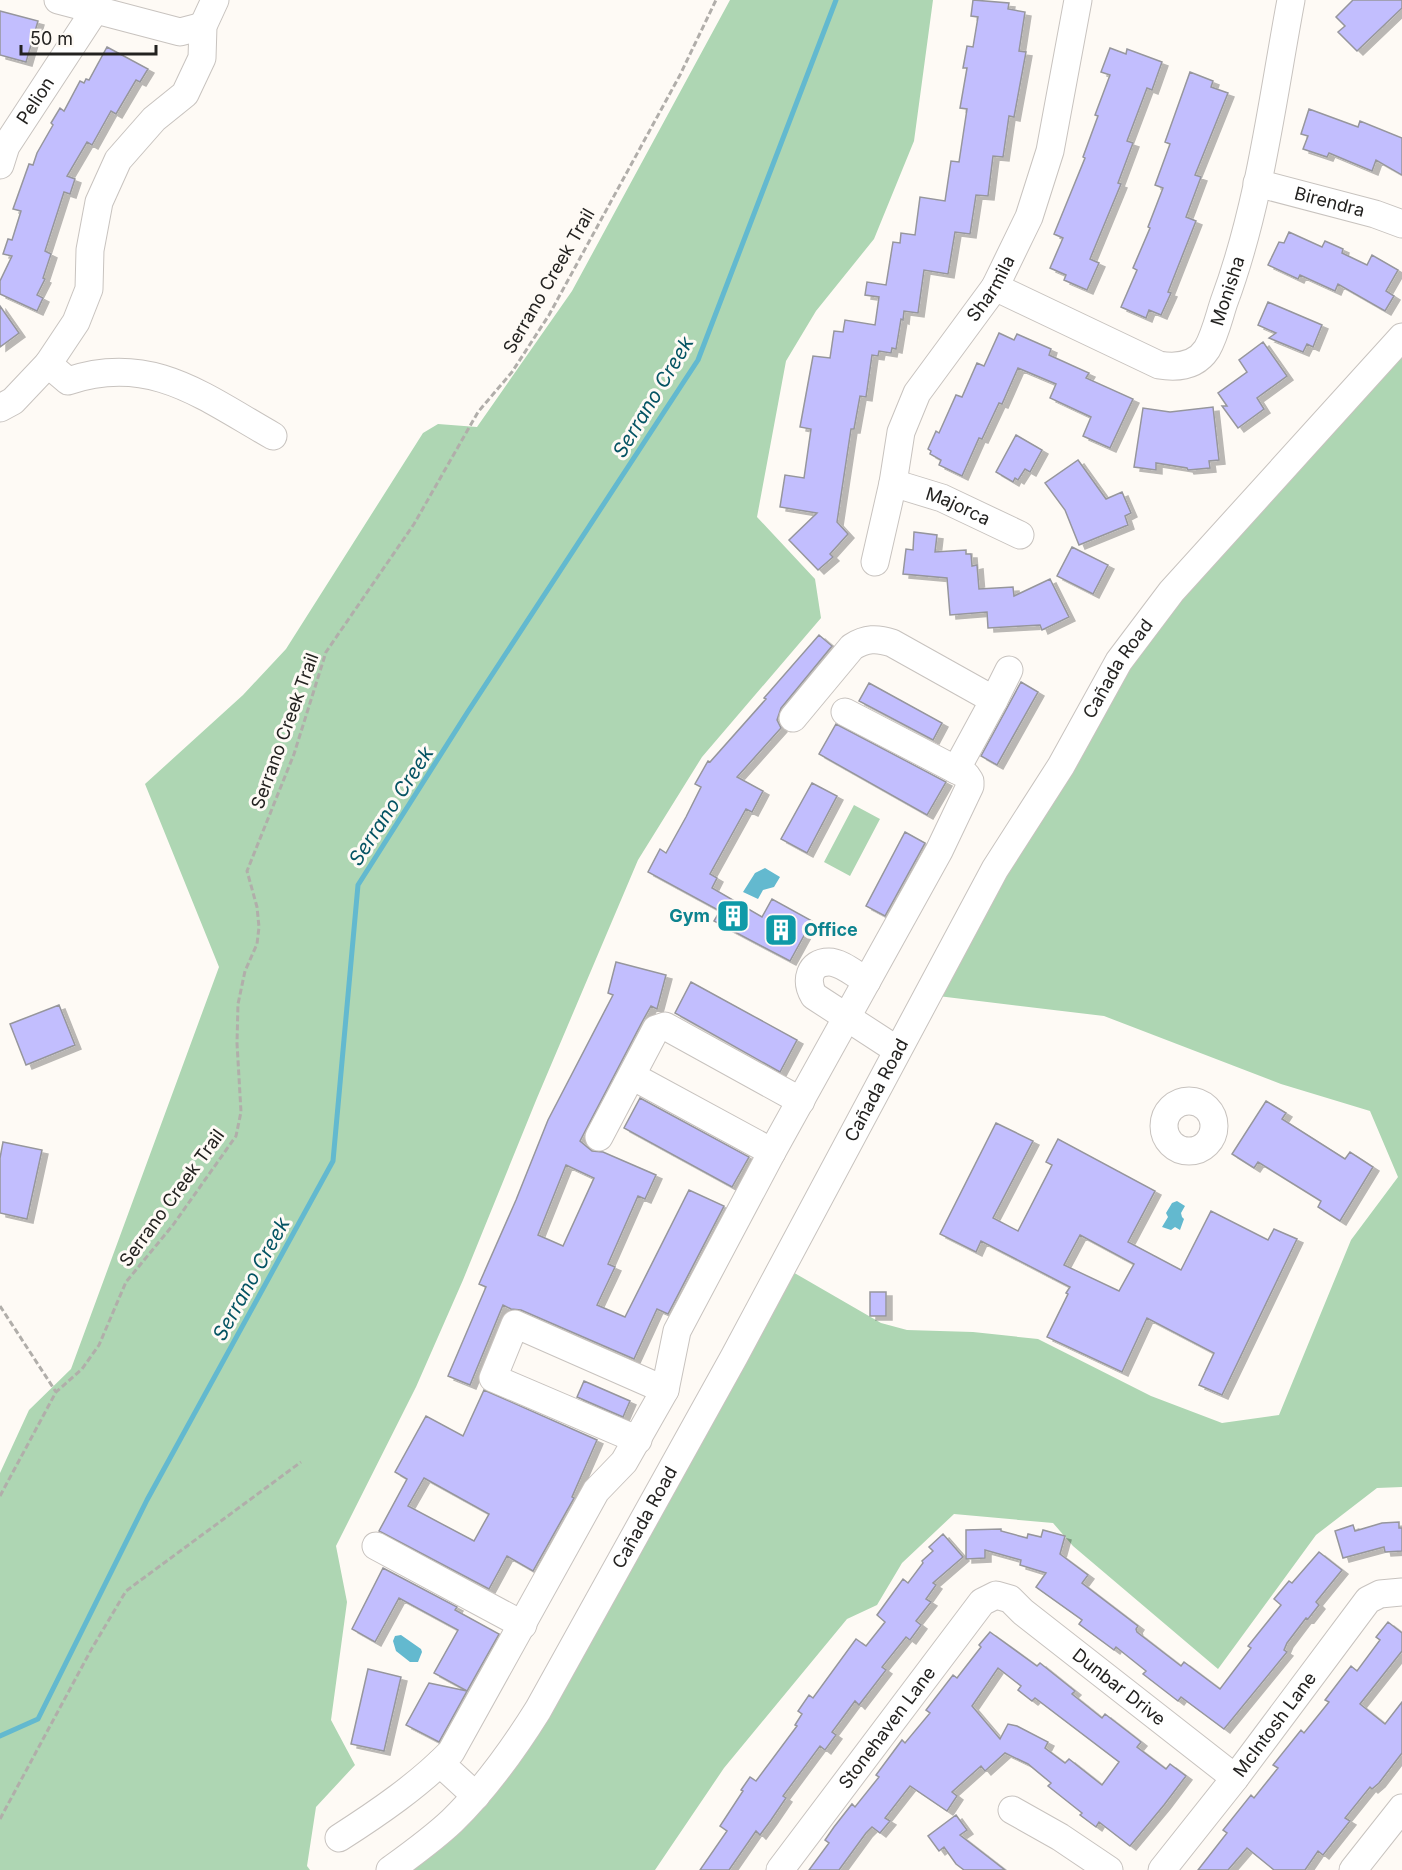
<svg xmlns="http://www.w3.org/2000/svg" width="1402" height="1870" font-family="Inter,sans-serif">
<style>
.green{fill:#aed6b3}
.water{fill:#63b9cf}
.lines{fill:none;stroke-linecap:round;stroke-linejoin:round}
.stream{stroke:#63b9cf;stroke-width:5}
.building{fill:#c2befe;stroke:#96969c;stroke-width:1.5;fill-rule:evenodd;filter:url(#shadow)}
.minor-casing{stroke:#c8c3bf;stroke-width:29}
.path{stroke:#b1aeaa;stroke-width:3;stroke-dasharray:6 3;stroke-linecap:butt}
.minor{stroke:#fff;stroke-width:27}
.labels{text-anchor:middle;stroke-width:6;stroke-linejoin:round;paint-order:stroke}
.street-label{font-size:18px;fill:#232220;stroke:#fefaf5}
.culture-label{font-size:18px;font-weight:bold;fill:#0d838f;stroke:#fefaf5;text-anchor:end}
.water-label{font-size:20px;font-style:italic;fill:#045363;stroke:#fefaf5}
</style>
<defs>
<filter id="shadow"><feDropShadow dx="6" dy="4" stdDeviation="0" flood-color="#0004"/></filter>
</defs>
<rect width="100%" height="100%" fill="#fefaf5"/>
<!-- green -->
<path class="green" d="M730,0H933L914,141L874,239L816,311L786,361L757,517L815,579L821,618L702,757L638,860L537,1098L463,1280L416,1387L336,1546L347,1602L331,1720L355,1765L316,1807L307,1866L310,1870H0V1473L29,1410L71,1369L219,967L145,784L243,695L286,649L423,433L438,424L477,427L572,291Z
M1402,357V1487L1377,1488L1316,1535L1218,1669L1073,1546L1053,1523L954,1514L902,1563L877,1605L847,1619L724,1768L655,1870H406L491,1797L539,1734L580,1661L791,1271L881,1323L907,1330L973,1332L1038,1339L1151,1396L1222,1423L1279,1415L1351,1240L1398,1177L1370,1111L1281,1084L1104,1016L938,996L980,915L1139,652L1171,609Z
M854,805L880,819L850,876L824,862Z"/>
<!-- water -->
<path class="water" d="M765,868L780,877L774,887L763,890L758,899L743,892L755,873Z
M1177,1201L1185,1206L1181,1213L1182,1217L1184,1219L1180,1230L1175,1227L1171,1230L1162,1227L1168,1217L1166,1213L1172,1203Z
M401,1635L421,1649L422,1652L418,1662H410L396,1651L393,1641L395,1636Z"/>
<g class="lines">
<!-- stream -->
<path class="stream" d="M0,1736L38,1719L147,1500L333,1161L358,885L467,713L698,360L836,0"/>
</g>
<!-- building -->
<path class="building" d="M973,0L1009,3L1008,9L1025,12L1019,51L1026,52L1014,117L1009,116L1003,157L993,156L988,196L976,195L970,234L955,232L948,274L924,270L918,313L904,311L903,320L901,319L896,349L892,348L891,353L879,351L878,356L872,355L866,397L860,396L854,429H851L837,522L848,534L830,554L833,557L818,570L789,540L817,513L780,507L785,475L804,478L811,429L800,427L813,356L830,358L834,331L843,332L845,320L875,325L879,297L865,295L867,282L886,285L893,242L900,243L901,233L915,235L920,197L945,201L951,161L959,162L967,109L960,108L967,68H963L967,46L973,47L978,17L971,16Z
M1353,0H1402V8L1357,51L1338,32L1345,26L1336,17Z
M0,11L38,21L26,62L0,55Z
M107,47L148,69L140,82L136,80L116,114L111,111L92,145L87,142L67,176L75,179L70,194L64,192L45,251L51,254L43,278L45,279L37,295L43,298L37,311L0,294V281L12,256L3,254L8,239L12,240L21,211L13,209L29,164L33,165L37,153L53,125L51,123L60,108L64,111L80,81L84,83L86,79L89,80Z
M1110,48L1126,54L1127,49L1162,62L1152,90L1147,88L1127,141L1133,143L1118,183L1121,184L1090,259L1099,263L1087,290L1064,280L1066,275L1050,268L1063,238L1054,234L1085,158L1083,157L1098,116L1095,115L1110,75L1101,72Z
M1190,72L1213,81L1211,87L1228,93L1195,175L1201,177L1186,217L1196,221L1168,292L1171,293L1161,315L1149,310L1146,318L1121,307L1137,270L1133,268L1150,228L1148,227L1163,188L1155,185L1170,144L1165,142Z
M1309,109L1358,127L1360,121L1402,138V175L1376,160L1372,171L1329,153L1327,157L1303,149L1308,136L1301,134Z
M1289,232L1322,247L1325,241L1343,249L1342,253L1367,265L1372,255L1398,270L1386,291L1394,296L1385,311L1338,284L1335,291L1300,275L1298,279L1268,265L1279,242L1284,243Z
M1268,302L1322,325L1313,347L1307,344L1303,352L1269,338L1276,333L1258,325Z
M0,306L19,333L0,347Z
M999,333L1014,340L1017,334L1051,349L1049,355L1089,373L1086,378L1133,399L1110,448L1083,436L1091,417L1050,398L1056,384L1018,368L1002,404L999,403L982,439L979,438L962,476L939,465L941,460L930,454L931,451L928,449L936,431L939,433L956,395L962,397L977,363L984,366Z
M1263,342L1287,376L1257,398L1264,409L1238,428L1222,406H1227L1218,393L1247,372L1239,360Z
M1213,407L1219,460L1209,461L1210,468L1188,470L1187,468L1156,463V470L1134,467L1143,408L1170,412Z
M1016,435L1042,450L1030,472L1025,469L1018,480L1015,478L1013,482L996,472Z
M1078,460L1106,499L1122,492L1131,513L1125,516L1128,525L1079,545L1065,510L1045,483Z
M914,532L937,535L935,552L966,550V554H971L972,566L977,565L979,589L1013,587L1014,596L1050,579L1069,617L1042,630L1040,625L988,628L987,612L950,615L947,578L903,574L906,549L913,550Z
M1072,547L1108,565L1093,594L1057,576Z
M819,635L832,646L781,708L777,720L781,728L737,777L763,791L752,812L746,809L710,874L717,878L712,888L762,917L772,899L812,921L790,961L714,921L720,911L648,872L660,849L666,853L686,817L701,787L695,784L708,761L710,762L766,699L764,698Z
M1021,682L1038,692L997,765L981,756Z
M869,683L942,723L933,740L859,701Z
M836,724L946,782L927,815L819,754Z
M812,783L837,796L807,853L781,839Z
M905,832L925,843L885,916L866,906Z
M616,962L666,975L657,1009L651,1006L642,1022L580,1141L592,1151L603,1152L656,1175L645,1199L638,1196L608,1264L615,1267L597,1305L625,1317L689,1190L724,1206L668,1314L657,1309L634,1359L521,1310L511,1309L503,1305L470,1385L448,1376L486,1287L479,1284L516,1200L548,1120L613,995L608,993ZM566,1165L594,1178L563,1246L538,1235Z
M691,982L797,1040L780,1072L675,1013Z
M59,1005L75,1045L26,1065L10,1024Z
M640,1098L749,1157L732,1187L624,1128Z
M1266,1101L1286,1113L1282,1119L1345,1159L1350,1152L1373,1167L1340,1221L1318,1207L1321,1201L1258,1162L1254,1168L1232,1154Z
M996,1123L1033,1141L993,1218L1018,1231L1052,1165L1046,1162L1058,1139L1155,1191L1128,1242L1181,1270L1211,1211L1268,1240L1274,1229L1297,1239L1222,1395L1199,1385L1214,1353L1147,1318L1122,1372L1047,1337L1068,1294L1066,1293L1070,1287L981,1241L976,1252L940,1234ZM1080,1235L1134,1264L1119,1291L1064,1265Z
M3,1142L42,1150L27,1219L0,1213V1158Z
M870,1292H886V1316H870Z
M584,1381L630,1401L623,1417L577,1397Z
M484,1390L597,1440L572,1497L574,1498L533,1571L507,1556L489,1589L379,1531L407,1479L395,1472L426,1416L463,1436ZM424,1478L489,1514L474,1541L408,1506Z
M1399,1522V1528H1402V1551L1385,1552L1384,1547L1343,1558L1335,1531L1353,1525L1355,1531L1382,1523Z
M1001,1529V1531L1027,1538L1028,1534L1041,1537L1043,1530L1065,1536L1060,1554L1088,1575L1082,1583L1138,1626L1136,1629L1137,1632L1181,1666L1184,1662L1220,1689L1251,1648L1248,1646L1281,1605L1274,1599L1289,1581L1292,1583L1319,1552L1342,1570L1316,1602L1319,1605L1308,1619L1306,1618L1287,1643L1284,1650L1287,1652L1224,1729L1181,1697L1178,1701L1165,1691L1143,1674L1146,1671L1116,1647L1114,1650L1079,1624L1082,1620L1036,1587L1046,1573L1020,1565L1021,1560L985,1550V1558L966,1559V1530Z
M943,1534L963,1557L933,1583L936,1585L926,1599L931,1602L916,1621L921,1625L910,1640L906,1637L882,1667L886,1670L859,1705L855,1701L841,1720L832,1732L836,1735L825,1750L820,1746L783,1796L786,1798L771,1820L760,1835L756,1831L729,1870H700L727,1831L720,1826L743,1791L741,1790L750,1777L756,1781L797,1726L795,1725L802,1714L798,1711L809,1695L813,1698L856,1639L866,1646L885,1622L877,1615L903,1579L908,1583L923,1563L922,1561L933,1551L929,1547Z
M383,1568L457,1607L455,1610L499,1634L467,1691L434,1673L458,1630L399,1598L375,1642L352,1629Z
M1388,1622L1402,1633V1651L1360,1704L1385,1724L1402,1702V1753L1379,1783L1372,1789L1370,1787L1345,1818L1350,1821L1323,1855L1318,1851L1305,1870H1274L1247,1848L1228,1870H1198L1227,1833L1223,1830L1251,1795L1254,1798L1278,1768L1273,1765L1301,1730L1304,1733L1329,1702L1325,1700L1351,1666L1357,1671L1380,1640L1376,1637Z
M990,1632L1037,1666L1040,1663L1075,1691L1072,1694L1102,1718L1105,1714L1136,1738L1141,1742L1137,1747L1166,1769L1170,1764L1186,1776L1164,1805L1130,1846L1099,1822L1096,1827L1080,1815L1082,1813L1048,1786L1051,1783L1028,1764L1005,1753L985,1771L981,1766L952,1792L957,1796L947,1811L910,1786L885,1818L890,1821L880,1833L872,1827L866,1833L839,1870H809L829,1843L825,1840L834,1827L852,1804L855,1807L879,1777L876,1775L902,1740L905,1743L930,1713L926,1710L953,1675L957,1678L981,1647L979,1645ZM998,1668L1021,1686L1018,1690L1032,1701L1035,1698L1119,1762L1102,1785L1069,1759L1065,1763L1045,1748L1048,1742L1017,1726L1008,1724L1000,1739L972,1706Z
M368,1669L401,1677L384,1751L351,1744Z
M429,1683L467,1691L439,1742L406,1725Z
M956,1815L967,1830L960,1835L1005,1870H964L956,1864L944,1847L939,1851L928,1836Z"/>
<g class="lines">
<!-- minor casing -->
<g class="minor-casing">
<g id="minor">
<path d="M58,0L180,32L203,26"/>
<path id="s1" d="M0,165L6,146L95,10"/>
<path id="s2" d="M1257,183L1375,214L1402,224"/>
<path id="s3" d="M995,287L1159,365C1177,368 1196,366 1207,349C1215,335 1219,317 1224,302C1260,205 1272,101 1291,0"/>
<path d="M48,364L76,322L89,289L90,250L99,202L118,160L154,119L185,94L202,58L203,26L215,0"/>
<path d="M0,408L13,401L48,364L68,381C151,353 204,397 273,436"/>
<path id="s4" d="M893,483L942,498L1020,535"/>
<path id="s5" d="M875,562L893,483L901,432L917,393L995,287L1029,217L1050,151L1078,0"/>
<path d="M994,700L1009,670"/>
<path d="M793,718L852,647C866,638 877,638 892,643L994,700L956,770"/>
<path d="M867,981C856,975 841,962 829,962C809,962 805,981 814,996L897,1050"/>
<path d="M632,1076L772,1152"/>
<circle cx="1189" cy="1126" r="25"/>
<path d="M599,1137L656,1029L665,1026L801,1101"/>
<path d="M638,1440L493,1378L515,1324L665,1390"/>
<path d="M376,1546L523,1625"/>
<path d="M440,1763L476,1796"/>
<path d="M1012,1810L1060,1837L1109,1870"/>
<path d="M339,1838C378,1813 419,1785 451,1752L596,1491L624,1462L665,1390L677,1331L772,1152L939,851L970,786V781L966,775L845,712"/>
<path id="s6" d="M390,1870C412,1854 433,1839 452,1821C486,1788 513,1750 538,1710L734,1357L995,869L1061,766L1119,661L1171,592L1402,337"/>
<path id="s7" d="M780,1870L982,1602L996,1595L1010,1599L1023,1612L1235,1778"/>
<path id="s8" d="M1162,1870L1235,1778L1368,1600L1380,1594L1402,1592"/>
<path d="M1353,1870L1402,1808"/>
</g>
</g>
<!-- path -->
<path class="path" d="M0,1306L56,1392
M0,1496L56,1392L82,1369L99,1345L126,1282L173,1225L236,1136L241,1112L237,1043L238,1004L245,971L257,944L259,927L257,907L247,871L294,754L326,652L414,524L478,412L512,372L549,315L680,75L716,0
M0,1819L91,1650L126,1591L301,1462"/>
<!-- minor -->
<use href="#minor" class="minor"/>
</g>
<!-- icons -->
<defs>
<g id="building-square" transform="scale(1.725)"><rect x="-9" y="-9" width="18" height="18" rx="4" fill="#0f9aa8" stroke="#fefaf5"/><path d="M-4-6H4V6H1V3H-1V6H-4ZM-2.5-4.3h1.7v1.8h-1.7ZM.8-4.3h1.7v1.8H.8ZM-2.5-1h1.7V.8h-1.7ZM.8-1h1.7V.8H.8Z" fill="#fff"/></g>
</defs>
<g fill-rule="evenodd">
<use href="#building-square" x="733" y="916"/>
<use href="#building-square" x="781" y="930"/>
</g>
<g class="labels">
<!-- street labels -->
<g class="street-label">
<text dy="6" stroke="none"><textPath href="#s1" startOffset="74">Pelion</textPath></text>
<text dy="6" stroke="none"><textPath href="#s2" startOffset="75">Birendra</textPath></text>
<text transform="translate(549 281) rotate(-60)" y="6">Serrano Creek Trail</text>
<text dy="6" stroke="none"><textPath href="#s5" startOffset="303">Sharmila</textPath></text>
<text dy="6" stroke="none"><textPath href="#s3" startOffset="297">Monisha</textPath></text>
<text dy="6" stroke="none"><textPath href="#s4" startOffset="69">Majorca</textPath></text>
<text dy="6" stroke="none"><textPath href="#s6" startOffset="1412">Cañada Road</textPath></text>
<text transform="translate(285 731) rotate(-70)" y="6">Serrano Creek Trail</text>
<text dy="6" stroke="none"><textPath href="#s6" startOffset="926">Cañada Road</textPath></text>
<text transform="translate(172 1198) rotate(-54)" y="6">Serrano Creek Trail</text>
<text dy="6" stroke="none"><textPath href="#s6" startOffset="440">Cañada Road</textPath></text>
<text dy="6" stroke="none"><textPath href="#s7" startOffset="506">Dunbar Drive</textPath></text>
<text dy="6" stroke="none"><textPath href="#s8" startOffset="184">McIntosh Lane</textPath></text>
<text dy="6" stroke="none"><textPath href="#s7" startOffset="178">Stonehaven Lane</textPath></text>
</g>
<!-- culture labels -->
<g class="culture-label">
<text x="710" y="922">Gym</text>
<text x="804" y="936" text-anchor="start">Office</text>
</g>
<!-- water labels -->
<g class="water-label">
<text transform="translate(653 397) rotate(-59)" y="7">Serrano Creek</text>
<text transform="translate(391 806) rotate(-57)" y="7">Serrano Creek</text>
<text transform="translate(251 1279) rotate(-61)" y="7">Serrano Creek</text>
</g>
</g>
<!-- scale -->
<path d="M21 45v9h135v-9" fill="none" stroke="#232220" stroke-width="3"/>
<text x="30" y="45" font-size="18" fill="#232220" stroke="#fefaf5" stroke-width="4.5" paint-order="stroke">50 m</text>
</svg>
